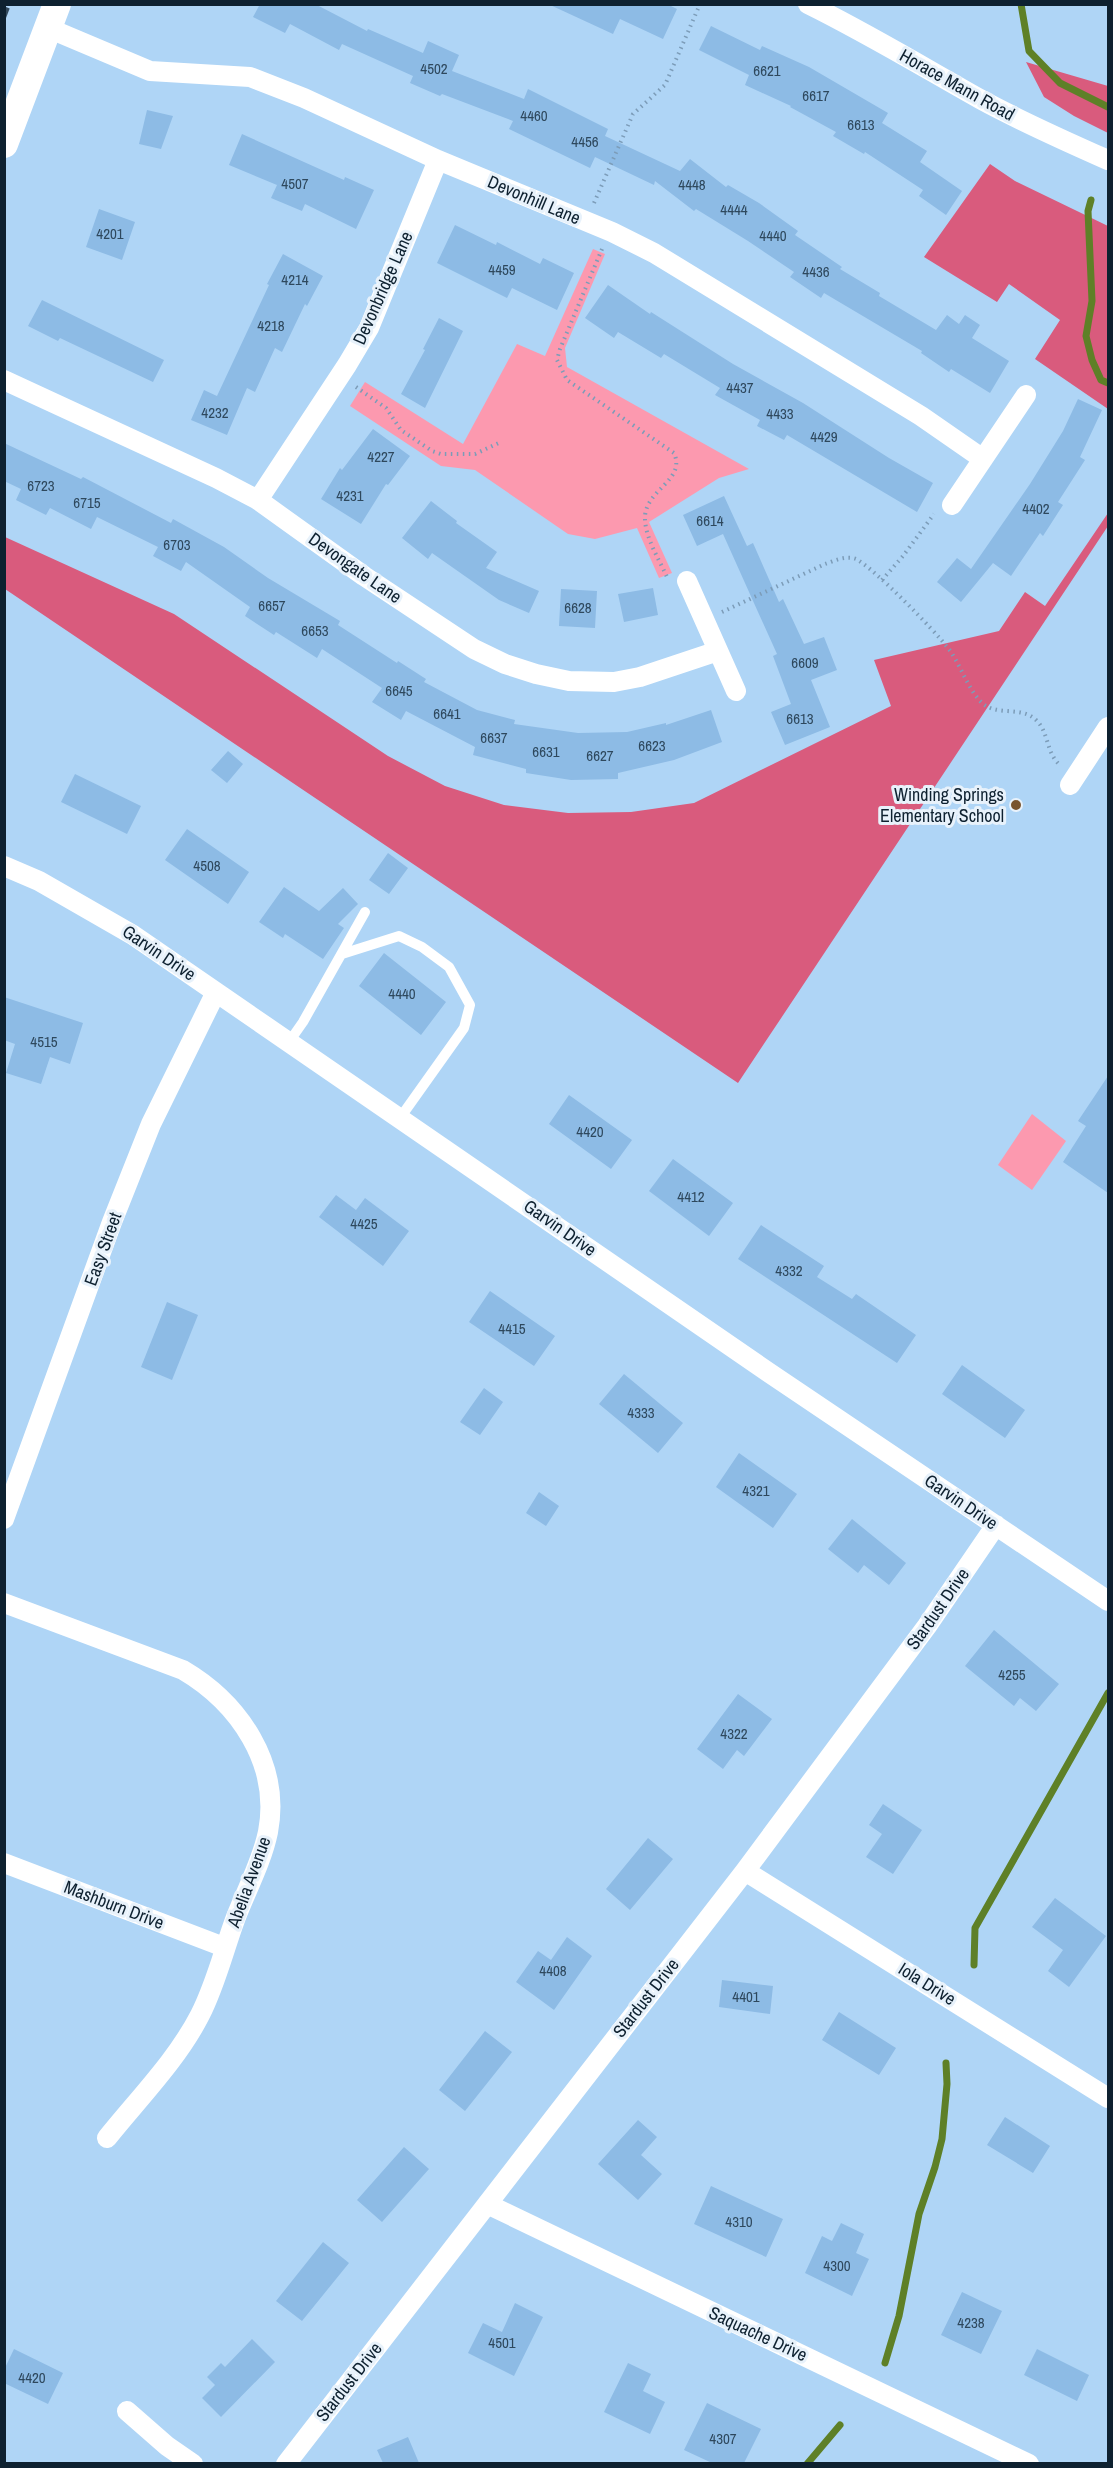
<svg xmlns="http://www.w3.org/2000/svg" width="1113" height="2468" font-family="'Archivo Narrow',sans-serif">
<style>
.green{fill:#fc99af}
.forest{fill:#d95b7d}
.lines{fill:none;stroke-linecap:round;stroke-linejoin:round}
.stream{stroke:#5e8027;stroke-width:7}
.building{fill:#8dbbe5}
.path{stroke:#7c9cb8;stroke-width:4;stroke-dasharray:1.5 4.5;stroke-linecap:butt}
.service{stroke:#fff;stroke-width:10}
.minor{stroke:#fff;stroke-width:20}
.secondary{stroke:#fff;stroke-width:28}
.rail{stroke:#32495c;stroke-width:4.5;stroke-dasharray:10 10;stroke-linecap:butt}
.poi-dot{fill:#78542e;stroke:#e8f2fb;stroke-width:2}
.labels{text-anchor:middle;stroke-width:6;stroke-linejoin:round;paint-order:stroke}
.number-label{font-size:15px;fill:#2e485d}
.street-label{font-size:18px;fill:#0e2130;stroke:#e8f2fb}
.poi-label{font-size:18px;fill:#0e2130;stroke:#e8f2fb;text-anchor:end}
</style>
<rect width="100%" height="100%" fill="#afd5f6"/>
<!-- green -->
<path class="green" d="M593,249L605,254L565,348L567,367L749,469L719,478L649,522L672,573L659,578L637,528L595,539L568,534L475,470L441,466L350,406L365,382L463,444L517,344L545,356Z
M1032,1114L1066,1141L1032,1190L998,1165Z"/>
<!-- forest -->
<path class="forest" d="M1026,62L1108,86V133L1074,116L1044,97Z
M990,164L1015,181L1108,226V409L1035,359L1060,320L1009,284L997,302L924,257Z
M1108,513V526L738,1083L5,589V537L174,614L388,756L445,786L504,805L568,813L631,812L694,803L891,706L874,660L999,631L1025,592L1045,606Z"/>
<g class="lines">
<!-- stream -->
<path class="stream" d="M1021,4L1029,51L1060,83L1108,107
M1091,200L1088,211L1092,301L1086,336L1092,360L1101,380L1108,383
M974,1965L975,1928L1108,1693
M885,2363L899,2316L919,2214L935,2167L942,2139L947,2084L946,2063
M807,2464L840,2425"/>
</g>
<!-- building -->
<path class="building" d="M260,4H315L367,31L368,29L423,53L428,41L459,55L452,71L524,99L528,89L608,129L605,136L680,171L690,159L726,187L728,185L759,203L798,231L795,235L842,267L840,269L880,293L879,296L936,330L947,315L959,324L965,315L980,325L972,338L1009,361L990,393L951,369L949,372L921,353L922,351L824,293L821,298L790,277L794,272L748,241L696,209L694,211L655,181L654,185L595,157L590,168L509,129L513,121L442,94L440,96L410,83L413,76L342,44L339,50L290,24L285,33L253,17Z
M548,4H667L677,9L663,39L620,19L613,34Z
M711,26L760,50L762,46L809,67L888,113L882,123L927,151L920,162L962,191L946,215L919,196L923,190L865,152L864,154L833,136L836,132L790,107L791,106L745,85L749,75L699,50Z
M147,110L173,116L161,149L139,144Z
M242,134L344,180L345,177L374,190L356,229L305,204L302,211L271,198L277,185L229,165Z
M99,209L135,222L122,260L86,247Z
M455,225L496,245L497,242L540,264L543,258L574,273L557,310L512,288L507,298L437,263Z
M283,254L323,276L307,306L305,304L282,352L275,348L255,392L247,388L227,435L191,420L204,390L217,396L269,285L267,284Z
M608,285L650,314L651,312L733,364L803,403L889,458L933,483L917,512L787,435L784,440L757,426L760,420L715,395L720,388L664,354L661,358L618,332L614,338L585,318Z
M42,300L164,360L153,382L60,338L58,341L28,326Z
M439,318L463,331L425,408L401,394L425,350L423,349Z
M1078,399L1102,410L1080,457L1085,460L1058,502L1063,505L1043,536L1040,533L1011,576L993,563L961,602L937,582L957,558L971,569L1030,484L1063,431Z
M373,429L410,456L388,485L386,484L361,524L321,499L340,468L342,470Z
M4,443L81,479L83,477L171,523L173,519L224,547L268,578L340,621L338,625L397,663L398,661L426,679L424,682L477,710L515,720L514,724L578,733L627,732L666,723V725L711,710L722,742L674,760L618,773V779L571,780L526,773V769L473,755L475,747L406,711L401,720L372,702L382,688L322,649L317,658L276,632L274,635L245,616L250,607L186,562L181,571L153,556L158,547L97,517L91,529L50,508L46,515L16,500L21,489L4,481Z
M724,496L747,546L753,543L779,602L783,599L804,644L824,637L837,670L811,680L830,727L785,745L771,712L791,704L773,656L777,654L758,612L723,534L697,546L683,515Z
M431,501L457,521L456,523L497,552L486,568L539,591L529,613L499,600L432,553L428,559L402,538Z
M653,588L658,615L624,622L618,594Z
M561,589L597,591L595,628L559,626Z
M228,751L243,764L227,783L211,770Z
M75,774L141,806L127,834L61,802Z
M187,829L249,872L228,904L165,860Z
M388,853L408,868L389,894L369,880Z
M284,887L319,911L343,888L358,904L338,924L344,928L323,959L285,934L283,938L259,922Z
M384,953L446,1002L421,1035L359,986Z
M4,997L83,1023L70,1064L50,1057L41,1084L6,1073L15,1044L4,1040Z
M1108,1076V1193L1063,1162L1086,1126L1078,1121Z
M569,1095L632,1140L611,1169L549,1124Z
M673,1159L733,1203L709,1236L649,1191Z
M336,1195L356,1210L365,1198L409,1231L383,1266L319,1217Z
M761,1225L824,1266L817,1277L852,1299L856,1294L916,1335L897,1363L738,1259Z
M490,1291L555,1336L534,1366L469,1322Z
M167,1302L198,1315L172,1380L141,1367Z
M962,1365L1025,1410L1005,1438L942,1394Z
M624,1374L683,1423L658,1453L599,1404Z
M484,1388L503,1402L480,1435L460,1422Z
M739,1453L797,1494L773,1528L716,1487Z
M539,1492L559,1506L546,1526L526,1513Z
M852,1519L906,1563L889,1585L864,1565L858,1573L828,1549Z
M994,1630L1059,1684L1036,1711L1020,1698L1014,1706L965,1666Z
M738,1694L772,1719L744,1756L737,1750L723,1769L697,1749Z
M883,1804L922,1830L893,1874L866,1857L882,1834L869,1825Z
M648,1838L673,1859L630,1910L606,1889Z
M1055,1898L1106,1936L1069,1987L1048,1971L1063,1950L1032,1927Z
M567,1937L592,1956L554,2010L516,1982L538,1951L551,1960Z
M722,1980L773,1986L770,2014L719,2007Z
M839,2012L896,2048L879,2075L822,2040Z
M485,2031L512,2052L465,2111L439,2090Z
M1005,2117L1050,2146L1033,2173L987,2145Z
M638,2120L657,2137L641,2155L662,2174L638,2200L598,2164Z
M404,2147L429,2169L382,2222L357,2200Z
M711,2186L783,2219L766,2257L694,2224Z
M841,2223L864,2234L856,2253L869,2259L852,2296L805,2273L822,2236L832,2241Z
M323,2242L349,2263L302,2321L276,2301Z
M962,2292L1002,2311L981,2354L941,2335Z
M515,2303L543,2317L514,2376L468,2353L483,2323L502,2332Z
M252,2339L275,2362L221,2417L202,2398L215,2385L207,2377L221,2363L225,2367Z
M14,2349L63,2373L48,2404L4,2383V2370Z
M1037,2349L1089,2375L1077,2401L1024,2375Z
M628,2363L651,2374L643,2391L665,2402L650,2434L604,2412Z
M707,2403L761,2429L744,2463H712L684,2450Z
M408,2437L419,2463H383L377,2450Z"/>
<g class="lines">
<!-- path -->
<path class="path" d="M594,203L633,114L665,85L700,4
M602,249L560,349L557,360L567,380L674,453C686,480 647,489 645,516C644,536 659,559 667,577
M356,387L386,408L401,430L432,451L441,454H475L501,442
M882,580L903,556L934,514
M722,612L825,564C834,561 846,555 856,559C875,569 934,630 948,648C961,665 967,688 982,703C998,717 1022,705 1037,721C1049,733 1046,753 1060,765"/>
<!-- service -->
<path class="service" d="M342,954L399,936L422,947L449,967L470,1005L464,1028L400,1118
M289,1042L303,1022L365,912"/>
<!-- minor -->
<path class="minor" d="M808,4C867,33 923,67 980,99C1022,122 1065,141 1108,160
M48,28L150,71L250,77L304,98L438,160L612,232L654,253L921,416L983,459
M4,380L216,478L258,500L364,576L474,649L505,664L536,674L569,681L614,682L640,677L718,651
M258,500L347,365L369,328L438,160
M952,505L1026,395
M687,581L736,691
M1070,785L1108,727
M4,866L39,881L133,935L768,1372L1108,1601
M4,1519L112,1222L151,1124L216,992
M4,1603L183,1670C239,1703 281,1764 268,1832C262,1861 247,1889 236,1917C224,1949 216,1984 200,2015C177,2060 139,2098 107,2138
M4,1863L224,1947
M745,1871L1108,2098
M487,2204L1029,2464
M127,2411L167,2446L193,2464
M286,2464L745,1871L927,1626L996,1525"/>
<!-- secondary -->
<path class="secondary" d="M4,144L57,4"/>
<!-- rail -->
<path class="rail" d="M4,17L9,4"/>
</g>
<!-- markers -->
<circle class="poi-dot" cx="1016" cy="805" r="6"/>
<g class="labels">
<!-- number labels -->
<g class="number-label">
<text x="434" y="74">4502</text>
<text x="767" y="76">6621</text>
<text x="816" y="101">6617</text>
<text x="534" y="121">4460</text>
<text x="861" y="130">6613</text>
<text x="585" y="147">4456</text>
<text x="295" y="189">4507</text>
<text x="692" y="190">4448</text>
<text x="734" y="215">4444</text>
<text x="110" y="239">4201</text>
<text x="773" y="241">4440</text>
<text x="502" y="275">4459</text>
<text x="816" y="277">4436</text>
<text x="295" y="285">4214</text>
<text x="271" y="331">4218</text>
<text x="740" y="393">4437</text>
<text x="215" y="418">4232</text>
<text x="780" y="419">4433</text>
<text x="824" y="442">4429</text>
<text x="381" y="462">4227</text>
<text x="41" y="491">6723</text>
<text x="350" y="501">4231</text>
<text x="87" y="508">6715</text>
<text x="1036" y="514">4402</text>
<text x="710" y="526">6614</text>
<text x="177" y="550">6703</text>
<text x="272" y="611">6657</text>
<text x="578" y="613">6628</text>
<text x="315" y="636">6653</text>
<text x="805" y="668">6609</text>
<text x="399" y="696">6645</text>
<text x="447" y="719">6641</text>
<text x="800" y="724">6613</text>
<text x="494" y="743">6637</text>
<text x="652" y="751">6623</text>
<text x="546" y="757">6631</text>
<text x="600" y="761">6627</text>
<text x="207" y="871">4508</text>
<text x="402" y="999">4440</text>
<text x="44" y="1047">4515</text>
<text x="590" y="1137">4420</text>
<text x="691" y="1202">4412</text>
<text x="364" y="1229">4425</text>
<text x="789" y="1276">4332</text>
<text x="512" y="1334">4415</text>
<text x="641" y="1418">4333</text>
<text x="756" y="1496">4321</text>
<text x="1012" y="1680">4255</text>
<text x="734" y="1739">4322</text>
<text x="553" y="1976">4408</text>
<text x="746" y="2002">4401</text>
<text x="739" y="2227">4310</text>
<text x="837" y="2271">4300</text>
<text x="971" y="2328">4238</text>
<text x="502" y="2348">4501</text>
<text x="32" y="2383">4420</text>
<text x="723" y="2444">4307</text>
</g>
<!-- street labels -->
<g class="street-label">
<text transform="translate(957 85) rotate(29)" y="6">Horace Mann Road</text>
<text transform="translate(534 200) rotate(23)" y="6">Devonhill Lane</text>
<text transform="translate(383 288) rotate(-66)" y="6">Devonbridge Lane</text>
<text transform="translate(355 568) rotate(35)" y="6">Devongate Lane</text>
<text transform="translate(159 953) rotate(34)" y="6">Garvin Drive</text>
<text transform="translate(560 1228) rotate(35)" y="6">Garvin Drive</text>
<text transform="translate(103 1249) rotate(-70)" y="6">Easy Street</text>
<text transform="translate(961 1502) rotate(34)" y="6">Garvin Drive</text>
<text transform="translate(938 1609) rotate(-55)" y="6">Stardust Drive</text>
<text transform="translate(249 1882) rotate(-70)" y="6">Abelia Avenue</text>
<text transform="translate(114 1905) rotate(21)" y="6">Mashburn Drive</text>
<text transform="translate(927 1984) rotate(32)" y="6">Iola Drive</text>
<text transform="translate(646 1998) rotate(-52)" y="6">Stardust Drive</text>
<text transform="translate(758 2334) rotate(25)" y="6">Saquache Drive</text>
<text transform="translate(349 2382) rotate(-52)" y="6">Stardust Drive</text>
</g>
<!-- poi labels -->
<g class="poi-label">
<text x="1004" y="801">Winding Springs<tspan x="1004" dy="21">Elementary School</tspan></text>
</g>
</g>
<!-- border -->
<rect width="1113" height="2468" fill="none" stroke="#0e2130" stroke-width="12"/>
</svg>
